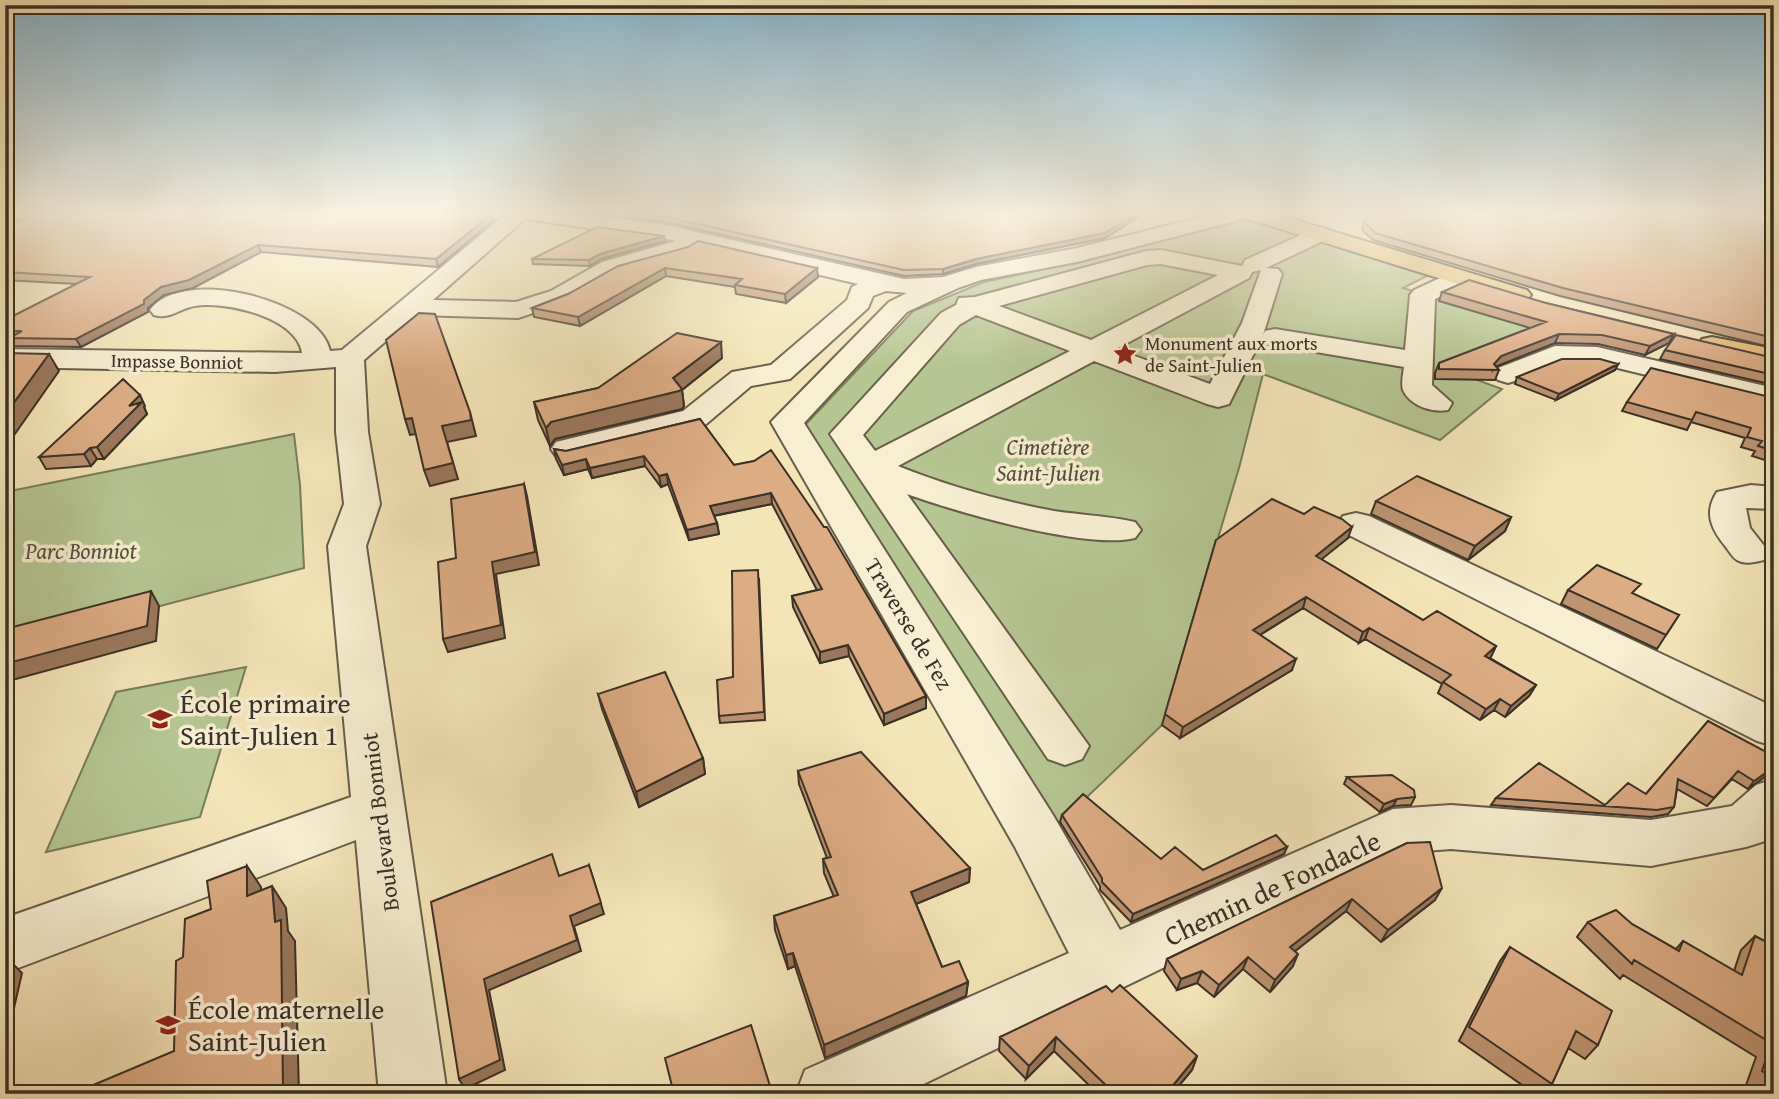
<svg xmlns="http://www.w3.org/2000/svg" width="1779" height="1099" font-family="'Gentium Book Plus',serif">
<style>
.green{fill:#b6c693;stroke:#787c5d;stroke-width:2}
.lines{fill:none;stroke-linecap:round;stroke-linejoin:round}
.minor-casing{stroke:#685e4c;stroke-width:4}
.major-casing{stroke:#3a3127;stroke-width:4}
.minor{fill:#f8eed2;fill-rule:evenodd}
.major{fill:#eac27c;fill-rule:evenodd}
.wall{fill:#bd9472;stroke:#3a3127;stroke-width:2}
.shaded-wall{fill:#9a785d;stroke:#3a3127;stroke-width:2}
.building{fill:#dcac85;stroke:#3a3127;stroke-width:2}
.labels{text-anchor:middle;stroke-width:7;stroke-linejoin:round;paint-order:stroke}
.far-poi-label{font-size:19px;fill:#3a3127;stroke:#f8eed2;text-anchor:start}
.far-street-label{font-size:19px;fill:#3a3127;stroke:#f8eed2}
.park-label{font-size:23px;font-style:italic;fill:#534f3d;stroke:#f8eed2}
.street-label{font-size:23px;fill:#3a3127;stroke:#f8eed2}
.near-poi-label{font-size:28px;fill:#3a3127;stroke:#f8eed2;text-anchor:start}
.near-street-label{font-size:28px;fill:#3a3127;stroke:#f8eed2}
</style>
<rect width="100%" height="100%" fill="#f4e5b9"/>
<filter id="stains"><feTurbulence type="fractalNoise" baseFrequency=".00286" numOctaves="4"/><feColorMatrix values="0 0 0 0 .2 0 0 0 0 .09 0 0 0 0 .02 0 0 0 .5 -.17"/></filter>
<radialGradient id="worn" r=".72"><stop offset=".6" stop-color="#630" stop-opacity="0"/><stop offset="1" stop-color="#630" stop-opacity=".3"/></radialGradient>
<!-- green -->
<path class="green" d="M1240,221L1258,222L1297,233V238L1326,242L1429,275L1403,288L1542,331L1447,369L1502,389L1440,440L1263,374L1239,468L1162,725L1059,824L805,425L913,311L984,282L1075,263Z
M294,434L300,485L304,568L5,647V492Z
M246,667L200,817L46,852L116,692Z"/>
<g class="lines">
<!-- minor casing -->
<g class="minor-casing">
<path id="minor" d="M5,213H24L21,217L5,221Z
M507,213H573L666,225L904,279L943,277L976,267L1077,248L1218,213H1254L1251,217L1077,262L981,280L958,288L907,312L804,423L1053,815L1120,930L1393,809L1451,805L1651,820L1732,806L1756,785L1774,779V832L1765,841L1746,847L1651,866L1451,849L1400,853L903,1094H796L805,1070L1069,953L1015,847L771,422L889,302L907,293L886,291L873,296L868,308L790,379L751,386L705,425L568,459L556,456L551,449L556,442L683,411L732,372L771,365L847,300L852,287L858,284L699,246L688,253L618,272L569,301L518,318L416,315L364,360L368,432L380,504L366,546L447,1094H379L356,840L5,973V918L351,797L328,546L344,504L336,432V367L275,372L5,367V349L302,353C297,317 225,301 195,306C179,308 171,320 154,315L150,310C180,266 319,299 330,351L342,350ZM525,219L666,239L676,241L602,262L551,291L516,302L433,300Z
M1319,227L1327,229L1330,234L1327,239L1266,268L1278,269L1282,274L1263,335L1265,331L1275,329L1405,350L1410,295L1414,290C1431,283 1452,269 1471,274L1474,279L1471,284L1435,299L1432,385L1452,403L1448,410C1433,413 1410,406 1403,390C1401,384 1403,374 1404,367L1275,345L1265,343L1262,337L1229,404L1218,407L1207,404L1094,361L898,466C948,486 1001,501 1054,511C1081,515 1109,516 1135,522L1141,530L1135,538C1086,550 957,512 907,494L1089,746L1082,759L1065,765L1048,759L830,434L941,313L956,305L959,298L975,297L1146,251L1161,250L1242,266L1245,260ZM1161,264L1218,275L1091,340L999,306L1147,265ZM1261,270L1242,323L1210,384L1116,349L1249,278L1252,272ZM976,315L1070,351L875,451L863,435L959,325Z
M1555,346L1597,347L1774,388V406L1597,363H1559L1518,380L1508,383L1498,380L1493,374L1498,368Z
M1751,485L1774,487V509L1746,508L1750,528L1769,552L1764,560C1755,562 1745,565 1737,560C1733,558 1729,551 1726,547C1712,530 1703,513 1717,492Z
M1356,513L1369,516L1774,707V746L1757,741L1343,532L1337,524L1343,516Z"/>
</g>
<!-- major casing -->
<g class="major-casing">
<path id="major" d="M1239,213H1272L1527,290L1531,295L1527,300L1518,303L1509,300L1242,217Z
M1712,337L1774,349V366L1702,351L1698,345L1702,339Z"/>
</g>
<!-- minor -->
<use href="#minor" class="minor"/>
<!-- major -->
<use href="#major" class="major"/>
</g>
<!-- wall -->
<path class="wall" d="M493,213L494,220L438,267L261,252L193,288L164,295L148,308V312L81,347L14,346L10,339H5V320L77,284L5,280V225L27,218Z
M626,213H1144L1105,238L976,264L943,274L904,276L666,222L627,217Z
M1774,213V348L1560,296L1373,240L1362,230L1364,222Z
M665,241L601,259L590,266L533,264L532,259Z
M688,247L818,277L786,303L736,294L735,287L666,276L580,326L534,317L532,308Z
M1442,292L1546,303L1674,334L1669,343L1645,355L1598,344L1555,343L1497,366L1496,367L1499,370L1495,380L1435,379V373L1439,363L1530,328L1439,301Z
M1665,350L1774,358V385L1660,359Z
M722,358L682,390L684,406L682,409L555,439L550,446L538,420L534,402L598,388Z
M1618,364L1615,370L1556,400L1515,384L1517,377Z
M1774,398V463L1752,456L1755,451L1741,447L1745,438L1691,422L1687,430L1622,411L1627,402Z
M145,406L144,407L147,414L104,459H97L91,466L46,469L39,457Z
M700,419L734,465L754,461L926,696V708L884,725L849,656L820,663L793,607L792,596L817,590L772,504L714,516L717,523L719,534L689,540L668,484L661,487L645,466L592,478L588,469L564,475L556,459L554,449L566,451Z
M1376,501L1511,517L1505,531L1468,560L1371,514Z
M1348,538L1321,559L1423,620L1496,646L1490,658L1536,685L1529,696L1505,717L1494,710L1480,720L1438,693L1442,684L1365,639L1359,643L1303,608L1260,635L1292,670L1180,738L1162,725L1216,540Z
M759,578L765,720L720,723L719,716L733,677Z
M1568,590L1679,615L1657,649L1561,604Z
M598,694L703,758L705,774L639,807L602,709Z
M1708,721L1774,770L1748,789L1732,779L1707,806L1677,789L1674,807L1668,814L1651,817L1491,805L1496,798L1605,805L1646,794Z
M798,771L970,868L969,882L916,904L942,967L968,982L966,996L825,1058L795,966L788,969L775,930L774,916L834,897L824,873L823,859L827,858L799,784Z
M1347,777L1415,797L1411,805L1393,806L1380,812L1344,784Z
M1062,815L1161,859L1203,870L1287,847L1284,854L1131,922L1100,890V886L1060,822Z
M1407,843L1435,900L1381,942L1346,911L1295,951L1293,966L1270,992L1243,969L1214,997L1197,983L1177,990L1164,971L1167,959Z
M1588,922L1632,924L1676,949L1683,941L1734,971L1741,950L1755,936L1774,946V1094H1760L1746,1085L1756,1057L1623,975L1620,979L1577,937Z
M1510,947L1598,1045L1585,1059L1568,1048L1552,1084L1543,1094H1535L1459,1041L1500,961Z
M1112,992L1197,1056L1192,1070L1172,1094H1098L1054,1051L1026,1079L999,1051L1000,1037Z"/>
<!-- shaded-wall -->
<path class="shaded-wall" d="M493,213L494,220L438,267L436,259Z
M1137,213H1144L1105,238L976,264L943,274V269Z
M664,236L665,241L601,259L590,266L589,260L600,254Z
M258,245L261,252L193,288L164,295L148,308V312L81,347L76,339L144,300L161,287Z
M665,268L666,276L580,326L578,317Z
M817,268L818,277L786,303L785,294Z
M1559,334L1555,343L1497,366L1493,370L1494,364L1501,356Z
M1674,334L1669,343L1645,355L1650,346Z
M721,342L722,358L682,390L684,406L682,409L555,439L550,446L546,428L551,422L673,378Z
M49,354L59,371L5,448V415Z
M1618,364L1615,370L1556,400L1559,394Z
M140,395L145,406L144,407L147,414L104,459L97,447L129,406Z
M470,412L476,436L447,442L458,479L430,486L424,470L442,426Z
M412,418L417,434L410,435L405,419Z
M90,448L97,459L91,466L84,454Z
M644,456L645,466L592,478L590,468Z
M586,459L588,469L564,475L562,465Z
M667,474L668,484L661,487L659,476Z
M524,484L527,496L539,565L496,574L505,638L448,652L443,639L492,562Z
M771,493L772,504L712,516L710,506Z
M1511,517L1505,531L1468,560L1475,546Z
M717,523L719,534L689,540L687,530Z
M1352,527L1348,538L1312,567L1316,556Z
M151,591L159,606L156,641L5,682V664Z
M1306,597L1303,608L1250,641L1253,630Z
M1369,628L1365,639L1359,643L1363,632Z
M848,645L849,656L820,663V652Z
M1496,646L1491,657L1479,667L1485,656Z
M1296,659L1292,670L1180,738L1183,727Z
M1536,685L1529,696L1505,717L1511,706Z
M926,696V708L884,725V714Z
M1500,699L1494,710L1480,720L1486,709Z
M703,758L705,774L639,807L636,792Z
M1774,767V770L1748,789L1754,781Z
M1397,799L1393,806L1380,812L1384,804Z
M1287,847L1284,854L1131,922L1133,914Z
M589,865L604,914L574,926L581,951L489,990L505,1070L465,1089L459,1079L484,979L570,916Z
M247,866L261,887L262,917L247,896Z
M970,868L969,882L911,906V892Z
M272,886L286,908L288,931L295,941L299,1094H276L275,922Z
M1442,888L1435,900L1381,942L1388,930Z
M1352,899L1346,911L1285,959L1290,947Z
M793,953L795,966L788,969L786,955Z
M1298,954L1293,966L1270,992L1275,980Z
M1248,957L1243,969L1214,997L1219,985Z
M7,958L22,973L9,1030L5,1031V964Z
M1202,971L1197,983L1177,990L1181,979Z
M968,982L966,996L825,1058L824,1045Z
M1056,1037L1054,1051L1026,1079L1029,1066Z
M1197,1056L1192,1070L1172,1094H1166Z
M770,1086L771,1093L770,1094H751Z"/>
<!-- building -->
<path class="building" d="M25,213H493L436,259L258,245L189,280L161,287L144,300V304L76,339L9,338L22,331H5V320L90,277L5,272V225L27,218Z
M635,213H1137L1105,233L976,259L943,269L904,270L666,217Z
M1369,213H1774V338L1563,288L1375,233L1364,222Z
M597,227L664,236L600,254L589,260L532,259Z
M698,241L817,268L785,294L735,285L742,279L665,268L578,317L532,308L568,294L618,266L688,247Z
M1469,280L1546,303L1674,334L1650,346L1602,335L1559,334L1501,356L1494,364L1499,370L1439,369V363L1546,322L1442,292Z
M419,313L435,314L470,412L471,420L442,426L453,463L424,470L412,418L405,419L386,340Z
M677,333L721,342L673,378L682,389L679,391L551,422L546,428L534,402L598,388Z
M1676,335L1774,358V375L1665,350Z
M5,353L49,354L5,415Z
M1562,359H1600L1618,364L1559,394L1517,377Z
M1651,368L1774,398V451L1758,446L1762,441L1747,437L1751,428L1696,412L1692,420L1627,402Z
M123,379L140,395L129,406L142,402L97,447L90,448L84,454L39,457Z
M700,419L734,465L754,461L771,450L824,527H827L926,696L884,714L848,645L820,652L792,596L822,589L771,493L710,506L717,523L687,530L667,474L659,476L644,456L590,468L586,459L562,465L554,449L566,451Z
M1417,476L1511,517L1475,546L1376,501Z
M524,484L535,552L492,562L501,625L443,639L438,562L456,558L451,499Z
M1272,499L1304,514L1314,507L1342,519L1352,527L1316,556L1423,620L1437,611L1496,646L1485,656L1536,685L1511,706L1500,699L1486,709L1443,682L1451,675L1369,628L1363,632L1306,597L1253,630L1296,659L1183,727L1165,714L1216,540Z
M1597,565L1641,584L1632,593L1679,615L1666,635L1568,590Z
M758,570L764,712L719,716L717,680L733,677L732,571Z
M151,591L147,626L5,664V629Z
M665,672L703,758L636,792L598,694Z
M1708,721L1774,756V767L1754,781L1738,771L1714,798L1678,779L1674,807L1657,810L1496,798L1539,763L1605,805L1628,783L1646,794Z
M861,752L970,868L911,892L942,967L959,961L968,982L824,1045L793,953L786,955L774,916L838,895L823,859L831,857L798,771Z
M1392,775L1414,790L1415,797L1397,799L1384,804L1347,777Z
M1083,794L1161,859L1175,847L1203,870L1276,835L1287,847L1133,914L1102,882V878L1062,815Z
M1430,842L1442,888L1388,930L1352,899L1290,947L1298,954L1275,980L1248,957L1219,985L1202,971L1181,979L1167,959L1407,843Z
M552,854L559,876L589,865L601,903L570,916L577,940L484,979L500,1060L459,1079L431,902Z
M247,866V896L272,886L275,922L281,920L283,1091L276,1094H72L174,1051L176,961L183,957L185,919L211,909L207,881Z
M1616,910L1632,924L1679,951L1683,941L1742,975L1755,936L1774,946V1078L1762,1071L1771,1043L1634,960L1632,964L1588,922Z
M1510,947L1612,1011L1598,1045L1576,1031L1552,1084L1469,1027Z
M1120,985L1197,1056L1166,1094H1119L1117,1092L1115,1094L1056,1037L1029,1066L1000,1037L1106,986L1112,992Z
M751,1025L770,1086L751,1094H674L665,1058Z"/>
<!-- sky -->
<linearGradient id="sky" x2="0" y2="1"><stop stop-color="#89b8d0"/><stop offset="0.58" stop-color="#faf3e0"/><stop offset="1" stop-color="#faf3e0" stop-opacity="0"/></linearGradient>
<rect width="1779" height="367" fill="url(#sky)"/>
<!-- icons -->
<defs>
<g id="sight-bare" transform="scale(1.89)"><path d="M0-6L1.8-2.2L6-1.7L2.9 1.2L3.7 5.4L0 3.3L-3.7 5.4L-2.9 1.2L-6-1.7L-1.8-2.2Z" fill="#8f2418" stroke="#f8eed2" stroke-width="2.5" paint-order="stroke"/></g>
<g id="school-bare" transform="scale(1.89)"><path d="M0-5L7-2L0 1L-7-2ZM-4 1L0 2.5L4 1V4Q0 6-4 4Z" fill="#8f2418" stroke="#f8eed2" stroke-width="2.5" paint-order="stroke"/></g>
</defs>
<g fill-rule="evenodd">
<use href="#sight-bare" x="1125" y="354"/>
<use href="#school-bare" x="160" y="719"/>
<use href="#school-bare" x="168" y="1025"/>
</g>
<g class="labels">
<!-- far-poi labels -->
<g class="far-poi-label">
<text x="1145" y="350">Monument aux morts<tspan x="1145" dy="22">de Saint-Julien</tspan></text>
</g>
<!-- far-street labels -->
<g class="far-street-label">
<text transform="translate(177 361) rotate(1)" y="7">Impasse Bonniot</text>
</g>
<!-- park labels -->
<g class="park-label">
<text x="1048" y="455">Cimetière<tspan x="1048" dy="26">Saint-Julien</tspan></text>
<text x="81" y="559">Parc Bonniot</text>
</g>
<!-- street labels -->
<g class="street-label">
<text transform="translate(909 624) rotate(59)" y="8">Traverse de Fez</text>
<text transform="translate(380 822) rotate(-97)" y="8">Boulevard Bonniot</text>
</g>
<!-- near-poi labels -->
<g class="near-poi-label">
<text x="180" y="713">École primaire<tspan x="180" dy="32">Saint-Julien 1</tspan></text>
<text x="188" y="1019">École maternelle<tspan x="188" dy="32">Saint-Julien</tspan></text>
</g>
<!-- near-street labels -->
<g class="near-street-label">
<text transform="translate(1272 888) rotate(-25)" y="10">Chemin de Fondacle</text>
</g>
</g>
<!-- margin -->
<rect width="1779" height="1099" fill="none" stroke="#f4e5b9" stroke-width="28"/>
<rect x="7" y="7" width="1765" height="1085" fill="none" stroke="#3a3127" stroke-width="3.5"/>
<rect x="14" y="14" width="1751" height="1071" fill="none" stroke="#3a3127" stroke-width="2"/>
<rect width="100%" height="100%" filter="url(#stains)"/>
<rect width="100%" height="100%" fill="url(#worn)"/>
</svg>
